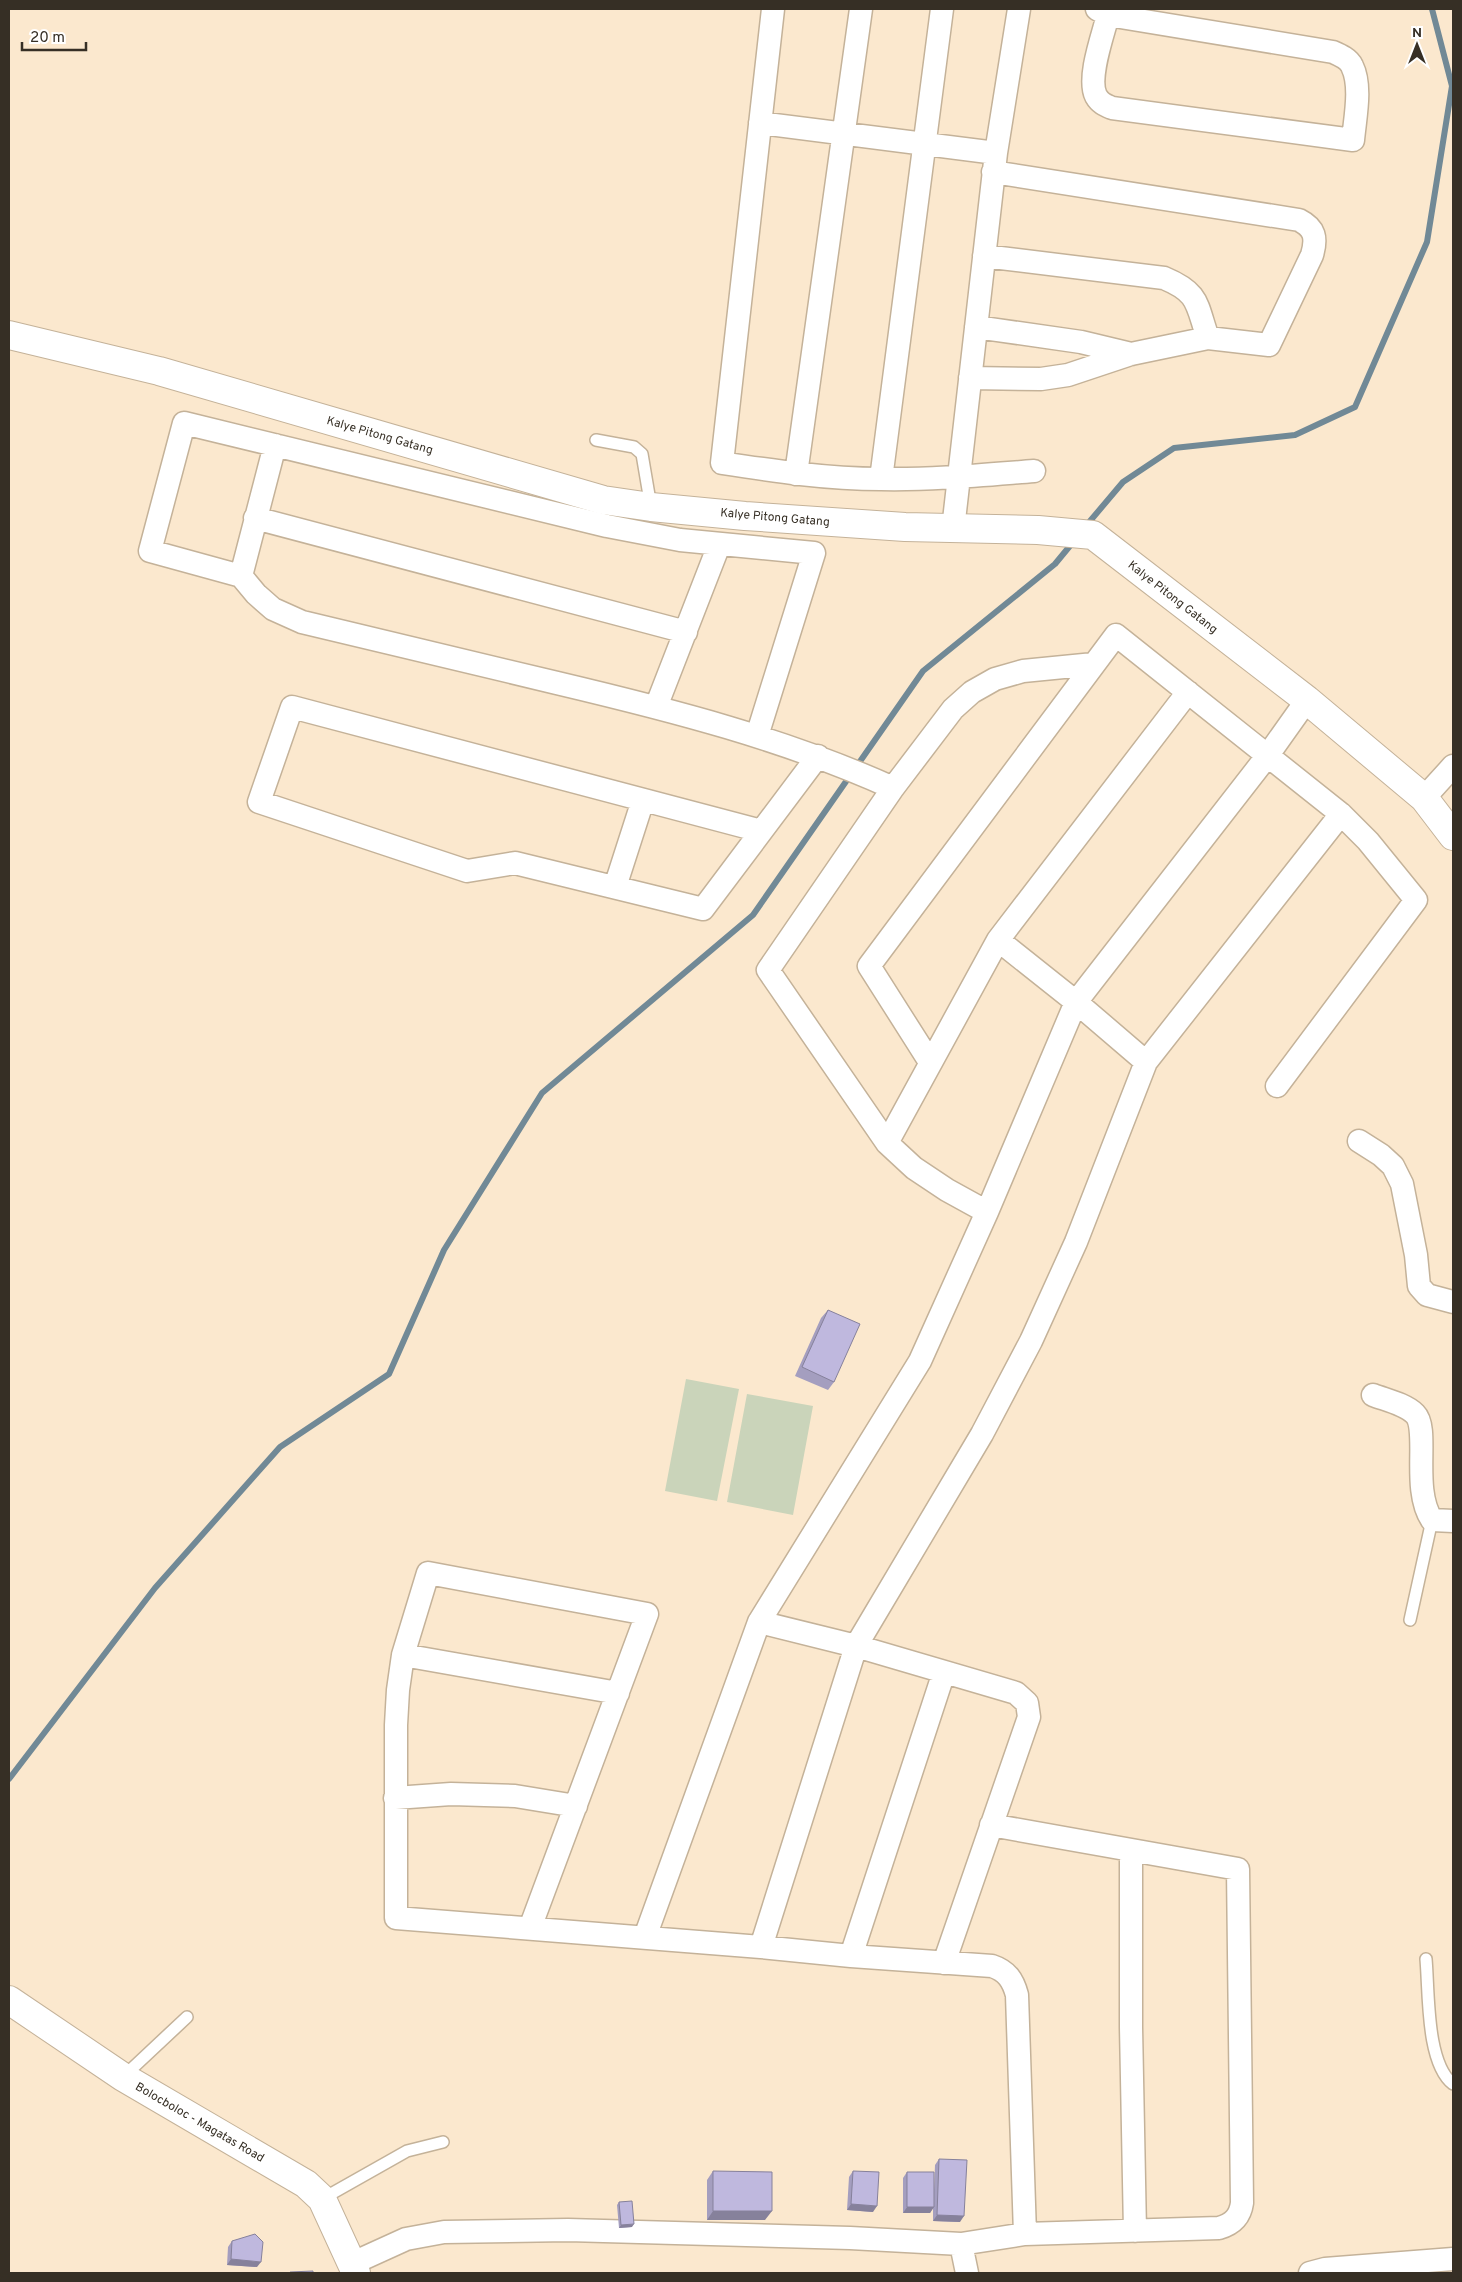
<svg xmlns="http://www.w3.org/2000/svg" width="1462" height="2282" font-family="Overpass,sans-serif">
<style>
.green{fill:#cad4ba}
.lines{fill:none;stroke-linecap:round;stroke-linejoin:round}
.stream{stroke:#718996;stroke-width:6}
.service-casing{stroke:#c4b299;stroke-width:14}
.minor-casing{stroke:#c4b299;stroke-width:25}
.tertiary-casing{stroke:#c4b299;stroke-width:30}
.service{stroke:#fff;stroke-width:11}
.minor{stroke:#fff;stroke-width:22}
.tertiary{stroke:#fff;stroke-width:28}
.wall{fill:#a49ebf}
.shaded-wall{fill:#86819b}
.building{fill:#bfb8de;stroke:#86819b}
.labels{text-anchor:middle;stroke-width:4.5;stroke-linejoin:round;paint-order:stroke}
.street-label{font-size:12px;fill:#362f25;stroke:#fff}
</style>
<rect width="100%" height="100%" fill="#fbe8ce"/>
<!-- green -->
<path class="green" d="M686,1379L739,1389L717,1501L665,1491Z
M747,1394L813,1406L793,1515L727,1502Z"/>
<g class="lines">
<!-- stream -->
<path class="stream" d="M1085,527L1123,482L1174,448L1295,435L1355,407L1427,242L1452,86L1432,9
M9,1779L155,1588L280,1447L389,1374L444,1250L542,1093L753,915L923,671L1055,564L1074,541"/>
<!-- service casing -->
<g class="service-casing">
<path id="service" d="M596,440L634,447L642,454L651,507
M1410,1620L1432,1520
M1426,1959C1429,1992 1426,2063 1453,2084
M123,2077L187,2017
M322,2199L407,2151L443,2142"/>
</g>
<!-- minor casing -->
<g class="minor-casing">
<path id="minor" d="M773,9L722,463C774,471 827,479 881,479C932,480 983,475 1034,471
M1097,9L1108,15L1333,52C1340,55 1349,59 1352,66C1362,86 1355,118 1353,140L1112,108C1105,105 1100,103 1096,96C1087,78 1103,35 1108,15
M760,123L996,153
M984,256L1164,278C1200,293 1196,304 1208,338
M976,327L1081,342L1131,354
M970,378L1041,379L1068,375L1131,354L1208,338L1269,345L1312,255C1317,238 1315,228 1299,220L993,172
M796,474L861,9
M881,479L942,9
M255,518L686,632
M953,529L996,153L1019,9
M241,576L275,445
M656,707L719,545
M757,736L814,553L680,540L607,526L184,423L150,551L241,576L256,594L273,609L302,622C387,642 472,662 557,683C671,710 785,739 893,788
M1424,798L1453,766
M761,831L292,707L259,802L467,871L515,863L703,909L818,756
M615,887L643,800
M998,940L1076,1002L1146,1062
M930,1062L869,966L1116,635L1341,814L1368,841L1416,900L1277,1086
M1359,1141L1381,1155L1393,1166L1402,1184L1416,1255L1419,1286L1427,1295L1453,1302
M887,1143L998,940L1188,692
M987,1212L947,1190L914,1168L887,1143L768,970L893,788L953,709L972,692L995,679L1023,671L1094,664
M1373,1395C1386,1400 1405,1404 1415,1414C1430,1429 1411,1489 1432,1520L1453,1521
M759,1622L856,1646L1016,1693L1027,1703L1029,1717L944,1963
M403,1655L618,1693
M395,1798L451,1794L515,1796L576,1806
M1131,1851V2027L1135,2231
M530,1928L647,1614L428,1573L403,1655L398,1690L396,1725V1918L761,1947L851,1956L992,1966C1007,1971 1013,1980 1017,1995L1025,2234
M645,1937L759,1622L920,1361L987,1212L1076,1002L1268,755L1307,700
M761,1947L856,1646L982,1434L1031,1341L1076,1242L1146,1062L1341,814
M851,1956L944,1672
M961,2244L967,2273
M351,2264L406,2239L444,2232L568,2230L850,2238L961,2244L1025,2234L1219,2228C1233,2224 1240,2217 1242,2203L1238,1869L991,1825
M1310,2273L1325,2269L1453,2259"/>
</g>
<!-- tertiary casing -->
<g class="tertiary-casing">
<path id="tertiary" d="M9,335L159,371L603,500L651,507L745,516L905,527L1038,530L1093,535L1307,700L1424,798L1453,836
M9,2000L123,2077L306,2184L322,2199L356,2273"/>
</g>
<!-- service -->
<use href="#service" class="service"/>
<!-- minor -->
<use href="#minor" class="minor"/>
<!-- tertiary -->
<use href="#tertiary" class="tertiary"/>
</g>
<!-- wall -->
<path class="wall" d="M828,1310L834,1382L828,1390L795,1376L821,1318Z
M939,2159L960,2222L933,2221V2208L930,2213H903V2178L907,2172L934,2190L935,2165Z
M713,2171L765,2220H707V2180Z
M853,2171L873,2212L847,2210L849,2177Z
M619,2202L632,2227L619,2228L617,2205Z
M232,2241L257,2267L227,2265L228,2247Z"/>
<!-- shaded-wall -->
<path class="shaded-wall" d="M851,2204L877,2206L873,2212L847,2210Z
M907,2207H934L930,2213H903Z
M713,2211H772L765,2220H707Z
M937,2215L964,2216L960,2222L933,2221Z
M634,2224L632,2227L619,2228L621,2225Z
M231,2259L261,2262L257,2267L227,2265Z"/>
<!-- building -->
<path class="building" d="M828,1310L860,1324L834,1382L802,1367Z
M939,2159L967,2160L964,2216L937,2215Z
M713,2171L772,2172V2211H713Z
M853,2171L879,2172L877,2206L851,2204Z
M907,2172H934V2207H907Z
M632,2201L634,2224L621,2225L619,2202Z
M255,2234L263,2242L261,2262L231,2259L232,2241Z
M313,2271V2273H290V2272Z"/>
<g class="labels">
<!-- street labels -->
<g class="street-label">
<text transform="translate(380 435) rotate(16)" y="4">Kalye Pitong Gatang</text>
<text transform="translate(775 517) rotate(5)" y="4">Kalye Pitong Gatang</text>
<text transform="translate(1173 597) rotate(38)" y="4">Kalye Pitong Gatang</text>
<text transform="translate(200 2122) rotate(30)" y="4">Bolocboloc - Magatas Road</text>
</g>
</g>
<!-- border -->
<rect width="1462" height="2282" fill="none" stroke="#362f25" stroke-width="20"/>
<!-- north arrow -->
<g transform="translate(1417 45)" stroke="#ffffff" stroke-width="4" paint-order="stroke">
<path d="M0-4L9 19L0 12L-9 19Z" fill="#362f25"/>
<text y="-8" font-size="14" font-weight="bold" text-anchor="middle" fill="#362f25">N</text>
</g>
<!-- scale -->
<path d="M22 42v8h64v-8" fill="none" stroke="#362f25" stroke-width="2.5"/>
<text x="30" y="42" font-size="15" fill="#362f25" stroke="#ffffff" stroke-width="4" paint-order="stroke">20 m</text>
</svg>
